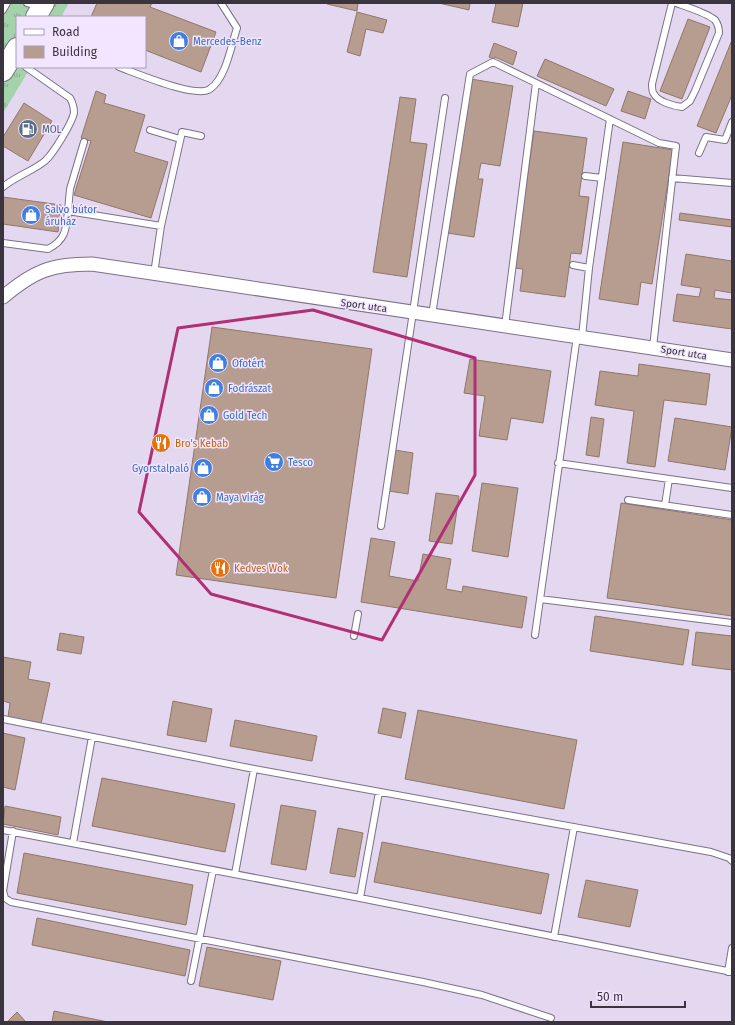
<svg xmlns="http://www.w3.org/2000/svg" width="735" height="1025" font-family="'Fira Sans',sans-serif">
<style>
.grass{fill:url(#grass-tufts)}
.building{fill:#b79d8f;stroke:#90776a}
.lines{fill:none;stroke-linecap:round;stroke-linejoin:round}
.lane-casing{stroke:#7c7187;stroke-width:8}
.street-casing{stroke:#7c7187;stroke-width:15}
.primary-casing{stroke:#7c7187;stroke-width:22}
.lane{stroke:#fff;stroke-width:6}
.street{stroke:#fff;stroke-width:13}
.primary{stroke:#fff;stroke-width:20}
.marked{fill:none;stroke:#b22e75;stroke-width:3;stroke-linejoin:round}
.labels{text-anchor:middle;stroke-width:3;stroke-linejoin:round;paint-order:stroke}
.shop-label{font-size:10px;fill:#366cbe;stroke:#f2e5ff;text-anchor:start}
.service-label{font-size:10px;fill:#4e5e75;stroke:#f2e5ff;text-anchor:start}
.street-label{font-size:10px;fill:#39343e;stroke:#f2e5ff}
.food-label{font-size:10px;fill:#c56008;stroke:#f2e5ff;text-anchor:start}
</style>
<defs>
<pattern id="grass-tufts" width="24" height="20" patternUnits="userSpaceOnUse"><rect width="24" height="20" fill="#a3d2ab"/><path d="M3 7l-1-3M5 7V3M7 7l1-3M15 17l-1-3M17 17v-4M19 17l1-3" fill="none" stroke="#86ab8d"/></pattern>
</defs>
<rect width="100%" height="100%" fill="#e4d8f1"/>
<!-- grass -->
<path class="grass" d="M6,3H69L61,17H17V67H31L3,113V7Z"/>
<!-- building -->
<path class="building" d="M97,3H152L150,7L216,32L201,72L145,50V17H91Z
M328,3H358L357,11L327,4Z
M439,3H470L469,10Z
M496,3H523L518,27L492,22Z
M357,12L387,20L383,33L366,29L360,56L347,52Z
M688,19L710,27L682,99L660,91Z
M732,40V95L716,133L697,126Z
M494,43L517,52L513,65L495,57L494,59L489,57Z
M545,59L614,89L606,106L537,76Z
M471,79L513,86L500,166L481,163L478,179H483L474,237L447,233Z
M96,91L106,95L104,103L145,115L134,152L168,162L151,218L74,195L91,141L81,138Z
M628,91L651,99L645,119L621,111Z
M400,97L416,99L410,142L427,144L407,277L373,272Z
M24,103L52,121L28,161L3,146V137Z
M534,131L587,138L579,196L589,197L581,254L571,253L565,297L520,291L523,269L514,268Z
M623,142L673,150L652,284L641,282L638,305L599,299Z
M3,197L61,205L58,232L3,224Z
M680,213L732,220V227L679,220Z
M686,254L732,261V293L715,290L714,298L732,300V329L673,321L677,294L699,297L701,288L681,285Z
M212,327L372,349L336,598L176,575Z
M470,359L551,371L543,423L511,418L507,440L479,436L485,396L464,393Z
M639,364L710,374L706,405L664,400L655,467L627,463L634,411L595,405L600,371L638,376Z
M591,417L604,419L599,457L586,455Z
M675,418L732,427L725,470L668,461Z
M395,450L413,453L408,494L389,491Z
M482,483L518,488L508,557L472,551Z
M436,493L459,496L452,544L429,541Z
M621,503L732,520V616L607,598Z
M371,538L395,542L389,576L418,581L423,554L451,559L446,589L462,592L463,586L527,597L522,628L361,602Z
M595,616L689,630L683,665L590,651Z
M696,632L732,636V670L692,665Z
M60,633L84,637L81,654L57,650Z
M3,657L31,662L28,679L50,683L41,724L8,717L10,703L3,701Z
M173,701L212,709L206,742L167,735Z
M383,708L406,713L401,738L378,733Z
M418,710L577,740L564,809L405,779Z
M235,720L317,736L312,761L230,746Z
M3,733L25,738L15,790L3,787Z
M102,778L235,804L225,852L92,826Z
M281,805L316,811L306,870L271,864Z
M5,806L61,817L58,835L3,824Z
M338,828L363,833L355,877L330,873Z
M382,842L549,874L541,914L374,882Z
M24,853L193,885L186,925L17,893Z
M586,880L638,890L630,927L578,917Z
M37,918L190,950L185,976L32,945Z
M207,947L281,961L273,1000L199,986Z
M54,1011L108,1022H52Z
M17,1012L26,1022L8,1021Z"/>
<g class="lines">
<!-- lane casing -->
<g class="lane-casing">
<path id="lane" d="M27,3L39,7
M672,3L652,84C652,88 652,92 654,94C658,102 674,106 682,107L690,101L695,91L719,33C719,28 718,24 715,20C707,13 687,7 676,3
M3,10L7,3
M119,67C136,73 196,99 210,89C226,78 231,46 237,28L221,3
M150,130L180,139
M699,153L706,137L725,140L732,122
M585,176L602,178
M672,178L732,183
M3,187C16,176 33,171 45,161C53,154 72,123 74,113C74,107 73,103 70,98L26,67
M68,211L70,189L84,142
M161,226L182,132L201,136
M3,243L48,249C66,240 66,229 68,211L161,226L154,274
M573,265L589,268
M432,315L470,74L493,62L659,143L676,146L653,347
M505,326L536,83
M582,337L589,268L610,119
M558,463L732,488
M628,500L732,515
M665,505L669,479
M381,526L445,98
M540,599L732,623
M535,635L577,336
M354,636L358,614
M3,719L254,769L711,852L729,858L732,861
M3,830L360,898L732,972
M13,831L3,891L5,898L11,902L423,982L482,995L551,1018
M73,843L92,737
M235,874L254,769
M360,898L379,792
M554,937L574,827
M728,972L732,948
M191,981L213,870"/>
</g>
<!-- street casing -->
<g class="street-casing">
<path id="street" d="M3,297C34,271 51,264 92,264L732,360"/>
</g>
<!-- primary casing -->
<g class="primary-casing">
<path id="primary" d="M36,17L44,3
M3,71L17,48"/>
</g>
<!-- lane -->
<use href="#lane" class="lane"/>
<!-- street -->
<use href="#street" class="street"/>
<!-- primary -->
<use href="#primary" class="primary"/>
</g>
<!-- marked area -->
<path class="marked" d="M313,310L475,358V475L382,640L211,594L139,512L178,328Z"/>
<!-- icons -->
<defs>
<g id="shop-disc" transform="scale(1)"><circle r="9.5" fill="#3f7fe0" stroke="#f2e5ff"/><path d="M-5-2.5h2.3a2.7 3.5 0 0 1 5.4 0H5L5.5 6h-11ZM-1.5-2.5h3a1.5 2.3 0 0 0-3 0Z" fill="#fff"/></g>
<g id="fuel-disc" transform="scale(1)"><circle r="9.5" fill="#5c6f8a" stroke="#f2e5ff"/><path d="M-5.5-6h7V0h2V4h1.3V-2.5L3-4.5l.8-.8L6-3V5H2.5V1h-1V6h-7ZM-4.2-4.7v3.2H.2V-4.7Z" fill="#fff"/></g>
<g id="restaurant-disc" transform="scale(1)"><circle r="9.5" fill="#e8710a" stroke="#f2e5ff"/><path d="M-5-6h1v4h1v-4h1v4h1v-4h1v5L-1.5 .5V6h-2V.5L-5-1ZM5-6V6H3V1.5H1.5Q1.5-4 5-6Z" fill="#fff"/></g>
<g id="supermarket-disc" transform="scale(1)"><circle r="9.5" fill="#3f7fe0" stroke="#f2e5ff"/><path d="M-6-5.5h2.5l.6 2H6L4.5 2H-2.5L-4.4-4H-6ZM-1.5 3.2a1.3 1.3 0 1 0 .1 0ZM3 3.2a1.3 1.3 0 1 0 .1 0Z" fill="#fff"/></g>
</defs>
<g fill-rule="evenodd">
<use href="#shop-disc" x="179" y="41"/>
<use href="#fuel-disc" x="28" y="129"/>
<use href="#shop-disc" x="31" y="215"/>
<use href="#shop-disc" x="218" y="363"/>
<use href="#shop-disc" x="214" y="388"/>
<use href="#shop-disc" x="209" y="415"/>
<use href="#restaurant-disc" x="161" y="443"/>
<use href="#supermarket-disc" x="274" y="462"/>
<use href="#shop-disc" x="203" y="468"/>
<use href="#shop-disc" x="202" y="497"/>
<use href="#restaurant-disc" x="220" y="568"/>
</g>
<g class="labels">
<!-- shop labels -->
<g class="shop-label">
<text x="193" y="45">Mercedes-Benz</text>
<text x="45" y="213">Salvo bútor<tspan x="45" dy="12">áruház</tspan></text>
<text x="232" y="367">Ofotért</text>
<text x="228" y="392">Fodrászat</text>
<text x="223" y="419">Gold Tech</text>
<text x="288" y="466">Tesco</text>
<text x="189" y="472" text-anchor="end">Gyorstalpaló</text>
<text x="216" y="501">Maya virág</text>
</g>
<!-- service labels -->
<g class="service-label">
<text x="42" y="133">MOL</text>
</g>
<!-- street labels -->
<g class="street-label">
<text transform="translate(364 305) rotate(8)" y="4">Sport utca</text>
<text transform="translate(684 352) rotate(9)" y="4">Sport utca</text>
</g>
<!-- food labels -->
<g class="food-label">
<text x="175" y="447">Bro's Kebab</text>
<text x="234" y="572">Kedves Wok</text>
</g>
</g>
<!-- border -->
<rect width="735" height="1025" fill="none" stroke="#39343e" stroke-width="8"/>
<!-- legend -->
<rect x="16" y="16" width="130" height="52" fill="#f2e5ff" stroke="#a89eb2"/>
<rect x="24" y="29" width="20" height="6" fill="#ffffff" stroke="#a89eb2"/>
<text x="52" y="36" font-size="12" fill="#39343e">Road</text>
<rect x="24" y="46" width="20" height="12" fill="#b79d8f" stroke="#a89eb2"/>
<text x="52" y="56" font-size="12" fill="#39343e">Building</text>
<!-- scale -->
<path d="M591 1001v6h94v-6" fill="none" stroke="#39343e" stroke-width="2"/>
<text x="597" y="1001" font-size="12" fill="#39343e" stroke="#f2e5ff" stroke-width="3" paint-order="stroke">50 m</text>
</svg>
